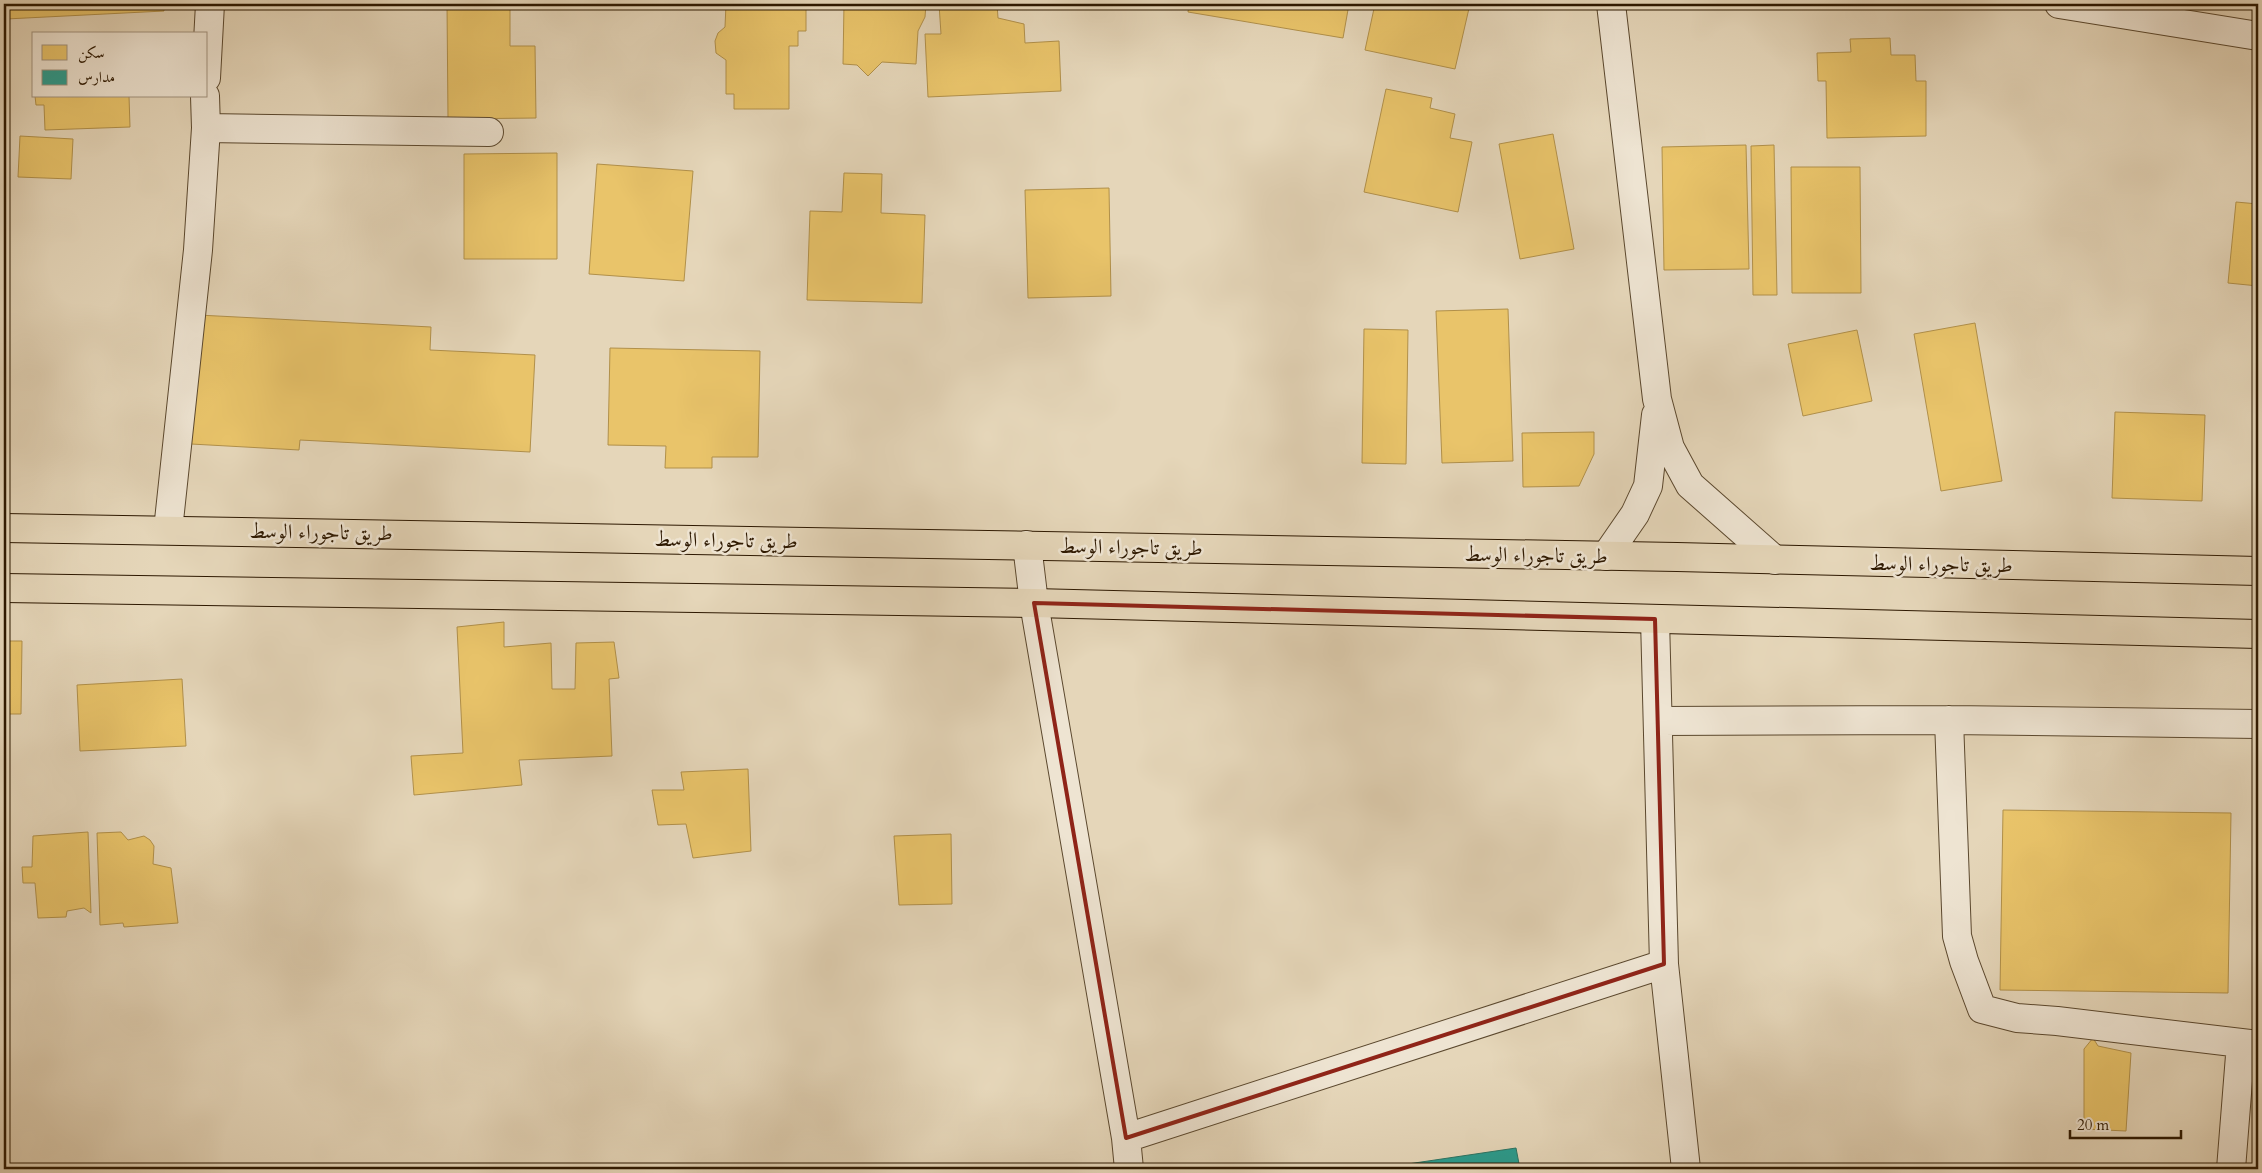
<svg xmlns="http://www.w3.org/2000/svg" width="2262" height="1173" font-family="Cardo,Amiri,serif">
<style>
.homes{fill:#e9c46a;stroke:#b1904a}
.schools{fill:#2a9d8f;stroke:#2b7564}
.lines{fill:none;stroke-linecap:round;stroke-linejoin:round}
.minor-casing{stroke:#5b482e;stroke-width:30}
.primary-casing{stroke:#2d1800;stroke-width:30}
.minor{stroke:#eee4d2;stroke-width:28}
.primary{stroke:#e5d6b9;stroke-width:28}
.marked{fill:none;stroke:#8f2418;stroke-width:4;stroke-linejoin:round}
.labels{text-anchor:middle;stroke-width:5;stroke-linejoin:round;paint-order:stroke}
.street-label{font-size:21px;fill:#2d1800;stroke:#eee4d2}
</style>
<rect width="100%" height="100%" fill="#e5d6b9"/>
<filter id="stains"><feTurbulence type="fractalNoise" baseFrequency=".004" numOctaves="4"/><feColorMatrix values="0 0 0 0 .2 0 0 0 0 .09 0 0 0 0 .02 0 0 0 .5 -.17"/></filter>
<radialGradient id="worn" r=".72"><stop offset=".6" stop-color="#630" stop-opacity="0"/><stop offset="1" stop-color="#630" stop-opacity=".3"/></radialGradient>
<!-- homes -->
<path class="homes" d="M5,4H163L164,11L6,19Z
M447,4H510V46H535L536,118L448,119Z
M726,4H806V31H798V46H789V109H734V94H726V60L716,53L715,41L718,33L725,27Z
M844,4H926L925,17L918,31L916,64L882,62L868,76L857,65L843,64Z
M939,4H997L998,18L1024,24L1025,43L1059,41L1061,91L928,97L925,34H941Z
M1189,4H1349L1343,38L1188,12Z
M1375,4H1470L1455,69L1365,50Z
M1890,38L1891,55H1915L1916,81H1926V136L1827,138L1826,81H1818L1817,53L1851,52L1850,39Z
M1386,89L1432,98L1430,108L1455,114L1450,138L1472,142L1458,212L1364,192Z
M35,96H129L130,127L45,130L44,105H36Z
M1553,134L1574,249L1520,259L1499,144Z
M20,136L73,139L71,179L18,177Z
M1746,145L1749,269L1664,270L1662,147Z
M1774,145L1777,295H1753L1751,146Z
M557,153V259H464V154Z
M597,164L693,171L684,281L589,274Z
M1791,167H1860L1861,293H1792Z
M844,173L882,174L881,213L925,215L922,303L807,300L810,211L842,212Z
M1109,188L1111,296L1028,298L1025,190Z
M2236,202L2258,204V286L2228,283Z
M1508,309L1513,461L1442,463L1436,311Z
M198,315L431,327L430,350L535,355L530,452L300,440L299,450L191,444Z
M1975,323L2002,481L1941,491L1914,334Z
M1364,329L1408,330L1406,464L1362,463Z
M1857,330L1872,401L1803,416L1788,344Z
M610,348L760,351L758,457H712V468H665L666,446L608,445Z
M2115,412L2205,415L2202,501L2112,498Z
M1594,432V454L1579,486L1523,487L1522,433Z
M504,622V647L551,643L552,689H575L576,643L614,642L619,678L609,679L612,756L519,760L522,785L414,795L411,756L463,753L457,627Z
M4,641H22L21,714H4Z
M182,679L186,746L80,751L77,685Z
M748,769L751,851L693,858L686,824L658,825L652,790H684L681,772Z
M2003,810L2231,813L2228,993L2000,990Z
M88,832L91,913L84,908L67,911L66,917L38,918L35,883H23L22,867H32L33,836Z
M121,832L128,840L144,836L150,840L154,846L153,864L171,868L178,923L124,927L123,923L100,925L97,833Z
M951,834L952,904L899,905L894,836Z
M2093,1038L2098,1046L2131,1053L2126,1131L2084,1129V1049Z"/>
<!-- schools -->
<path class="schools" d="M1516,1148L1520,1169H1374Z"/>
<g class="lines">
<!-- minor casing -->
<g class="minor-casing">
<path id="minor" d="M1611,4L1657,399L1670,448L1690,485L1775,560
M2059,4L2258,36
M206,78L210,4
M206,128L489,132
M168,530L198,250L206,128L205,96
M1027,545L1034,603L1126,1138L1129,1169
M1606,556L1635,514L1648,486L1656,415
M1949,720L1957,936L1964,961L1982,1009L2017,1018L2057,1021L2258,1045
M1659,721L1949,720L2258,724
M1664,964L1686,1169
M1126,1138L1664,964L1655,619
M2231,1169L2241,1043"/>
</g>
<!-- primary casing -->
<g class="primary-casing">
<path id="primary" d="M4,528L1677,557L2258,571
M4,588L1034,603L2258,634"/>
</g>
<!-- minor -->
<use href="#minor" class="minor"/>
<!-- primary -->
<use href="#primary" class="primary"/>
</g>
<!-- marked area -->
<path class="marked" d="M1034,603L1655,619L1664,964L1126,1138Z"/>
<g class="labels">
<!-- street labels -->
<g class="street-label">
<text transform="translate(321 532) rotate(1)" y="7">طريق تاجوراء الوسط</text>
<text transform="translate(726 540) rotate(1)" y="7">طريق تاجوراء الوسط</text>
<text transform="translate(1131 547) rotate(1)" y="7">طريق تاجوراء الوسط</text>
<text transform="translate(1536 555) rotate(1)" y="7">طريق تاجوراء الوسط</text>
<text transform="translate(1941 564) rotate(1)" y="7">طريق تاجوراء الوسط</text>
</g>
</g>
<!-- margin -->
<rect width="2262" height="1173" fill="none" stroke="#e5d6b9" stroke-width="20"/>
<rect x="5" y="5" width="2252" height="1163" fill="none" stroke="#2d1800" stroke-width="2.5"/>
<rect x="10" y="10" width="2242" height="1153" fill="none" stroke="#2d1800"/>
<!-- legend -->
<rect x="32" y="32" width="175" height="65" fill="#eee4d2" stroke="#a1927e"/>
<rect x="42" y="45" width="25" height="15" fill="#e9c46a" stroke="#a1927e"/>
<text x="78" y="58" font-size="15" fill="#2d1800">سكن</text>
<rect x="42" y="70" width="25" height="15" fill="#2a9d8f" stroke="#a1927e"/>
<text x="78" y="82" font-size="15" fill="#2d1800">مدارس</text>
<!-- scale -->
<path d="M2070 1130v8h111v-8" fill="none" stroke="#2d1800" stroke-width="2.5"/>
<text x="2077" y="1130" font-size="15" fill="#2d1800" stroke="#eee4d2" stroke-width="4" paint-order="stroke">20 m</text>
<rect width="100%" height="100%" filter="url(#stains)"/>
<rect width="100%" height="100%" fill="url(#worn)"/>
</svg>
